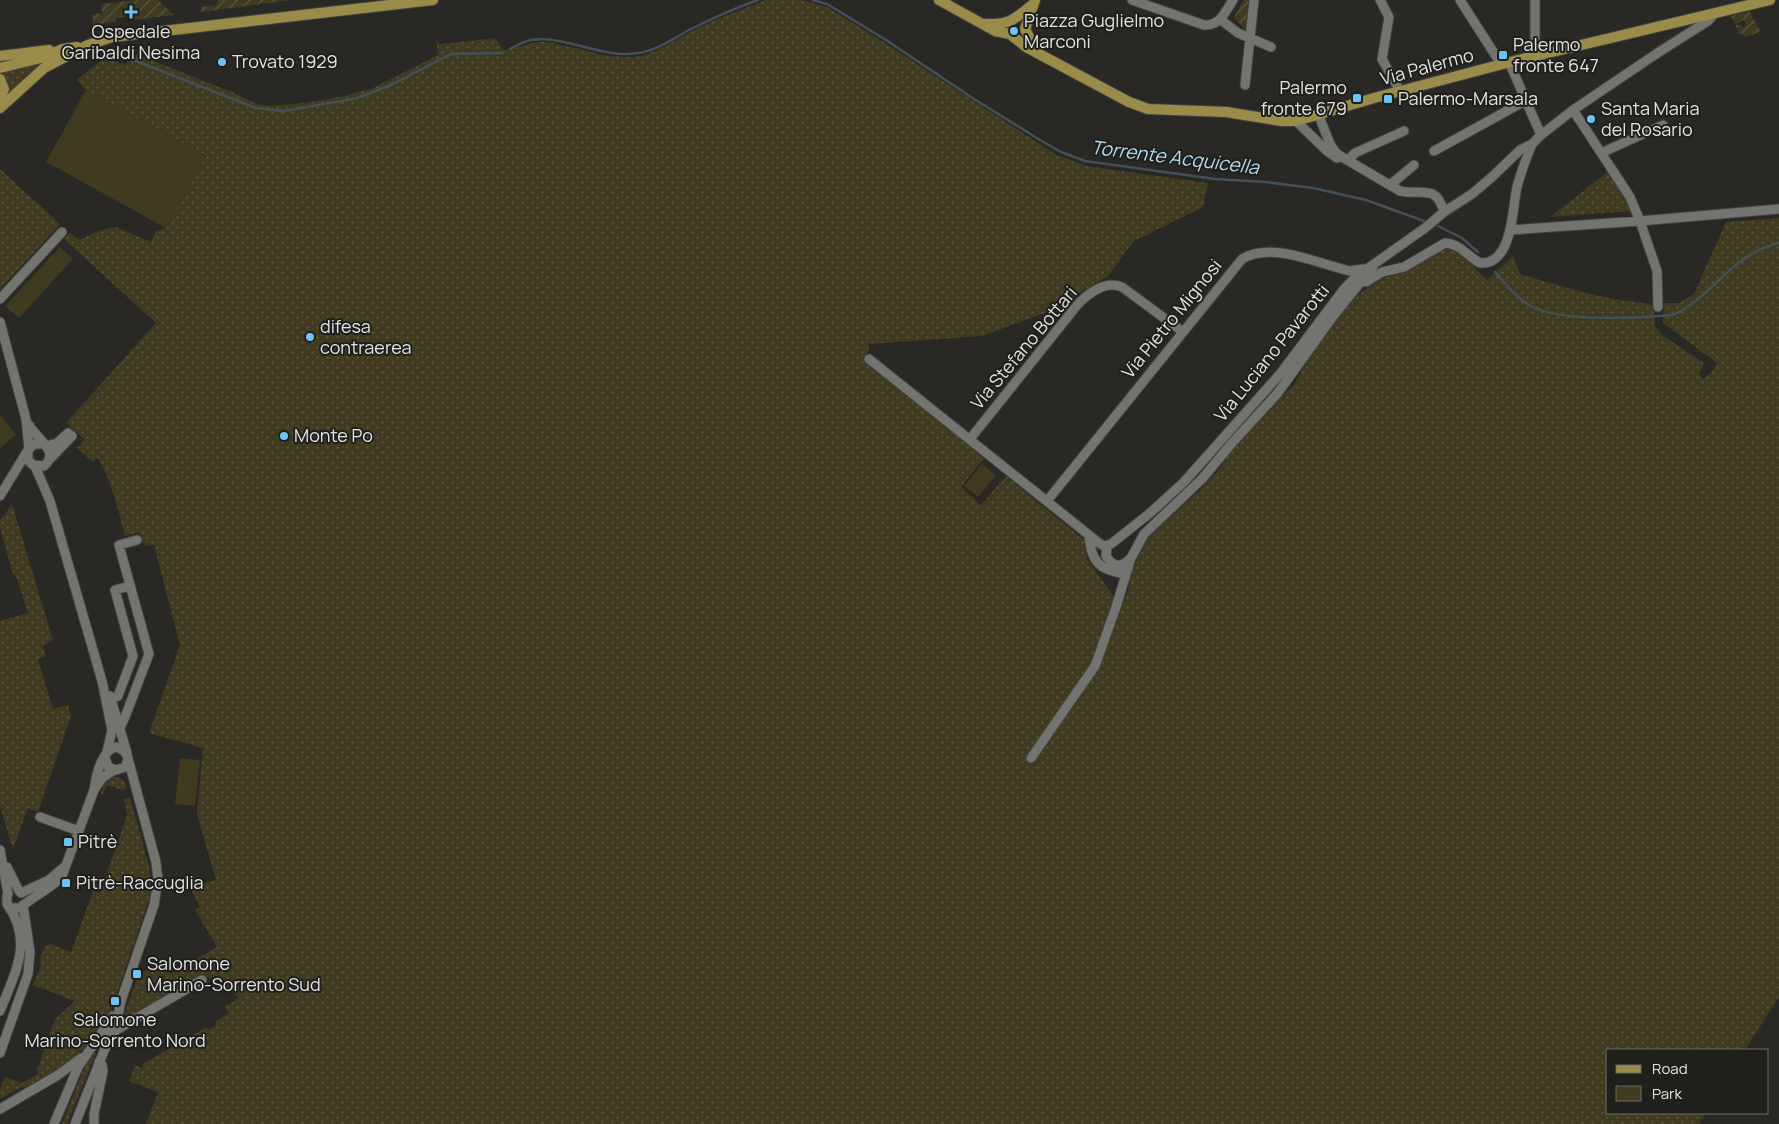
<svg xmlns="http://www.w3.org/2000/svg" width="1779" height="1124" font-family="Manrope,sans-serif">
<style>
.grass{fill:url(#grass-dots)}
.park{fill:#403a21}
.garden{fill:url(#garden-furrows)}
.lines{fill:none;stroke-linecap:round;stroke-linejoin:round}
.stream{stroke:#445058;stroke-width:2.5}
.minor-casing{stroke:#434340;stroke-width:11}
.major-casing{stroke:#434340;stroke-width:12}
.minor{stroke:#73736f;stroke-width:9}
.major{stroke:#998b49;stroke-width:10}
.poi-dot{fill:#6fc2f4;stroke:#1f1f1c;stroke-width:2}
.labels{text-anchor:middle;stroke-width:4;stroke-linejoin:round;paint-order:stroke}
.poi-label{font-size:18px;fill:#e2e2e0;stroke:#1f1f1c;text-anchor:start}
.street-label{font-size:18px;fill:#e2e2e0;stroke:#1f1f1c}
.water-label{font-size:19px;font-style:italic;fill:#b3dbf5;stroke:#1f1f1c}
</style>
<defs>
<pattern id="grass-dots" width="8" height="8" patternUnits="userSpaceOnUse" patternTransform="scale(1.25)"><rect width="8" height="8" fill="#403a21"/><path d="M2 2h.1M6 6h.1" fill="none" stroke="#5b5641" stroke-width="1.8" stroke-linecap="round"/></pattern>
<pattern id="garden-furrows" width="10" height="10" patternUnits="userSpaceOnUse" patternTransform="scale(1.25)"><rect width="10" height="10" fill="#403a21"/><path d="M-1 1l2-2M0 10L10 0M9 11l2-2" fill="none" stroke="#5b5641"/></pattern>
</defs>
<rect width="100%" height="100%" fill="#292825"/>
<!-- grass -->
<path class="grass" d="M765,0H801L827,7L885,43L1055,154L1086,166L1208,183L1203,207L1134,241L1108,276L1050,311L982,336L868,344L869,351L863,358L984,458L961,487L981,505L1006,476L1085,541L1087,559L1114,597L1110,611L1118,614L1128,591L1131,574L1148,534L1200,490L1220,468L1234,445L1295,384L1304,366L1340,315L1358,295L1382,279L1418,265L1443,248H1452L1460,253L1487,280L1513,256L1520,274L1582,292L1613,299L1651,304L1654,309L1655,326L1662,335L1704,363L1699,374L1703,379L1713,371L1717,363L1663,323L1664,303H1679L1694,294L1726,222L1779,218V997L1745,1050H1608V1113H1706L1699,1124H146L158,1092L129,1081L135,1065L142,1068L143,1064L206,1027L209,1030L216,1025L215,1022L229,1013L225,1007L239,998C227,985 216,976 198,976L129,1017H125V1012L138,977L161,958L171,974L217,947L195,910L200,907L190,887L216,880L197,814L203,748L149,733L180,645L154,545L145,546L139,532L125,536C118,510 112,480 97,457L93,462L77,448L85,440L66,423L156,323L64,239L70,233L79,240L98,231L116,227L151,242L156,231L166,228L206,156L86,90L77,80L104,58L126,65L131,52L232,92L256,104L269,106L312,102L344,96L373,88L438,55L436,41L440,44L496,38L503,50C517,50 529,41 543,42C577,45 610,63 644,55C662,50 676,39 692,31C715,19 741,10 765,0Z
M40,63L41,64L26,76L7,95L5,78L0,73Z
M0,169L60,224L0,289Z
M1609,171L1626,195L1633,211L1550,217Z
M12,504L53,640L43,646L46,656L38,659L53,709L68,705L71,716L38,812L28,808L13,849L0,806V621L28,613L17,578L12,572L0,527V521Z
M113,777C120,777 127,780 126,789L123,790L107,785L102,796L101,793L105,782Z
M130,798L149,866L151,882L149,900L112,1008L105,1020L90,1043L79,1053L65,1064L26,1088L21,1087L0,1099V1090L5,1077L22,1083L38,1074L37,1070L55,1019L75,1001L33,985L41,965L40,958L45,946L51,944L71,952L93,891L100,893L127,815L124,799Z
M94,1052L96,1053L67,1124H62L86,1063Z"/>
<!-- park -->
<path class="park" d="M86,90L206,156L166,228L46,162Z
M60,247L73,259L19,318L5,306Z
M0,414L16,435L0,448Z
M982,464L996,475L978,497L964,486Z
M180,758L200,760L195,806L175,804Z"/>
<!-- garden -->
<path class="garden" d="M136,0H160L161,3L174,15L134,20L133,16L116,18V22L93,25L92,15L102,13L101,4Z
M217,0H291L201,12V7L217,5Z
M1244,0H1250L1247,32L1234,17Z
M1749,11L1761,32L1744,37L1743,34L1739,33L1735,25H1740L1743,27L1746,25V22L1742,20L1739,23L1735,24L1731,16Z"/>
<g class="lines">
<!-- stream -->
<path class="stream" d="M813,0L827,4L886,40L974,99L1040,140L1061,152L1085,161L1215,179L1265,182L1313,188L1366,200L1424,221
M510,49C517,45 524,41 531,40C570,35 602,61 644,52C662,48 675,37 691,29C713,18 735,8 758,0
M131,59L256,108L284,111L358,98L393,84L451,54L503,53
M1438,226L1462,238L1478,252
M1495,272C1506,284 1516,298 1531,306C1563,323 1637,318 1673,315C1713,297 1731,254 1779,243"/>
<!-- minor casing -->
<g class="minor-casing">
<path id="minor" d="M1132,0L1204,25C1220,26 1225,12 1233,0
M1380,0L1389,17L1382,59L1400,91
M1460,0L1501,64
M1221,20L1238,33L1271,47
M1535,56V0
M1509,62L1541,135
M1245,85L1254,0
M1573,110L1630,197L1640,221L1657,271L1658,307
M1319,116L1330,144L1337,154L1400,191C1421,196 1436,183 1444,212
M1296,121L1327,151L1337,158
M1434,151L1525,101
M1601,153L1663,125
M1348,160L1355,153L1404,131
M1390,185L1414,165
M1510,230L1640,221L1779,209
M1366,282L1382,272L1404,267L1445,243C1461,244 1467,256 1480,263C1513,265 1512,209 1517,187C1521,172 1526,158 1532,144
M0,299L62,232
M0,322L26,419L29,449
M869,359L1099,543L1104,546L1111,544L1150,513L1184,482L1280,374L1344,289L1357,276L1425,228L1444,212L1472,194L1492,177L1520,150L1532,144L1541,135L1573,110L1659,52L1708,21L1715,13
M29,425C36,438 61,452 44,466L33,465L28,460V450L34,444H43
M970,439L1078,304C1089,293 1106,280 1122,287L1183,332
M46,446L57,443L68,433L72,436L50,459
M35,466L50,501L102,681L112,730L107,752
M0,496L28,450
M1047,501L1242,259C1272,241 1318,264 1350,271L1363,269
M1089,535C1091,562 1099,570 1126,574
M1107,546L1106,556C1114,568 1121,568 1131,558
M110,696L127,753
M111,697L114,698L118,696L133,656L115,590L130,586
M120,728L125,717L149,654L119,545L137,540
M105,757L108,767L116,770L125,767L128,759
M1031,758L1095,666L1116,607L1131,558L1144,534L1202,479L1232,443L1277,394L1334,315L1373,267
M40,817L79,831
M0,850L8,894
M7,867L19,891
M21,893L49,880L63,868
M11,908H20C33,896 51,889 62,876L94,790L102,778L114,770
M0,1011C15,973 34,941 7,904V896
M111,1033L202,980
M0,1053L28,974L30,952L23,905
M0,1109L58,1075L81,1058
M54,1124L78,1067L113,1016
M75,1124L118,1016L121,1001L154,905L158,880L156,862L127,755L123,750L116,747C101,751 96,776 94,790
M94,1124V1114L103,1071L102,1065L99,1062"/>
</g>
<!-- major casing -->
<g class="major-casing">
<path id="major" d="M939,0L995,31L1010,34L1026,47L1129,102L1148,109L1226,112L1282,121H1296L1374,98L1514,61L1770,0
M1035,0L1025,29L1032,43L1039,52
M984,24C1009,25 1014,20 1032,5
M0,56L49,50
M0,68L41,58L63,49L77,47
M0,79L4,89L0,99
M0,108L44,68L88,45L112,37L433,0"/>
</g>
<!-- minor -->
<use href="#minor" class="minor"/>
<!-- major -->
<use href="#major" class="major"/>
</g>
<!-- markers -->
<g class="poi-dot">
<path d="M128.5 4.5h5v5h5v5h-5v5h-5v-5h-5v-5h5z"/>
<circle cx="1014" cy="31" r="5"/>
<rect x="1498" y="50" width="10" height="10" rx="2.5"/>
<circle cx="222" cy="62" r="5"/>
<rect x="1352" y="93" width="10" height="10" rx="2.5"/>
<rect x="1383" y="94" width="10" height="10" rx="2.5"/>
<circle cx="1591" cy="119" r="5"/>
<circle cx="310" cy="337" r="5"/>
<circle cx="284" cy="436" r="5"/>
<rect x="63" y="837" width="10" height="10" rx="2.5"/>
<rect x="61" y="878" width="10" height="10" rx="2.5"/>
<rect x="132" y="969" width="10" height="10" rx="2.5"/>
<rect x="110" y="996" width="10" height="10" rx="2.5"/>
</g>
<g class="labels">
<!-- poi labels -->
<g class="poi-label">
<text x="1024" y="27">Piazza Guglielmo<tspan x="1024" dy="21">Marconi</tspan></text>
<text x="131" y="38" text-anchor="middle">Ospedale<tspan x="131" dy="21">Garibaldi Nesima</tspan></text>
<text x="1513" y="51">Palermo<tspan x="1513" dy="21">fronte 647</tspan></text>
<text x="232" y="68">Trovato 1929</text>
<text x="1347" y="94" text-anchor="end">Palermo<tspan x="1347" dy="21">fronte 679</tspan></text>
<text x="1398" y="105">Palermo-Marsala</text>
<text x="1601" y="115">Santa Maria<tspan x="1601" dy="21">del Rosario</tspan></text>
<text x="320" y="333">difesa<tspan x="320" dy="21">contraerea</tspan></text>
<text x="294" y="442">Monte Po</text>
<text x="78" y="848">Pitrè</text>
<text x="76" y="889">Pitrè-Raccuglia</text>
<text x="147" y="970">Salomone<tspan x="147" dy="21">Marino-Sorrento Sud</tspan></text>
<text x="115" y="1026" text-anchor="middle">Salomone<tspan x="115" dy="21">Marino-Sorrento Nord</tspan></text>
</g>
<!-- street labels -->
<g class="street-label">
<text transform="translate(1427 67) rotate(-15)" y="6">Via Palermo</text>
<text transform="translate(1172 319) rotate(-51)" y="6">Via Pietro Mignosi</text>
<text transform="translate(1024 348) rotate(-50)" y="6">Via Stefano Bottari</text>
<text transform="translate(1272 353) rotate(-51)" y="6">Via Luciano Pavarotti</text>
</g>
<!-- water labels -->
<g class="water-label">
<text transform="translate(1175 157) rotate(7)" y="7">Torrente Acquicella</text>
</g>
</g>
<!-- legend -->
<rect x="1606" y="1049" width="162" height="65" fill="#1f1f1c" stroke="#6d6d6a"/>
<rect x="1616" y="1065" width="25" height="8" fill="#998b49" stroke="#6d6d6a"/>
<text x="1652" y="1074" font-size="15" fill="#e2e2e0">Road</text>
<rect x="1616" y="1086" width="25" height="15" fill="#403a21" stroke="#6d6d6a"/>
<text x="1652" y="1099" font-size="15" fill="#e2e2e0">Park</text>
</svg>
